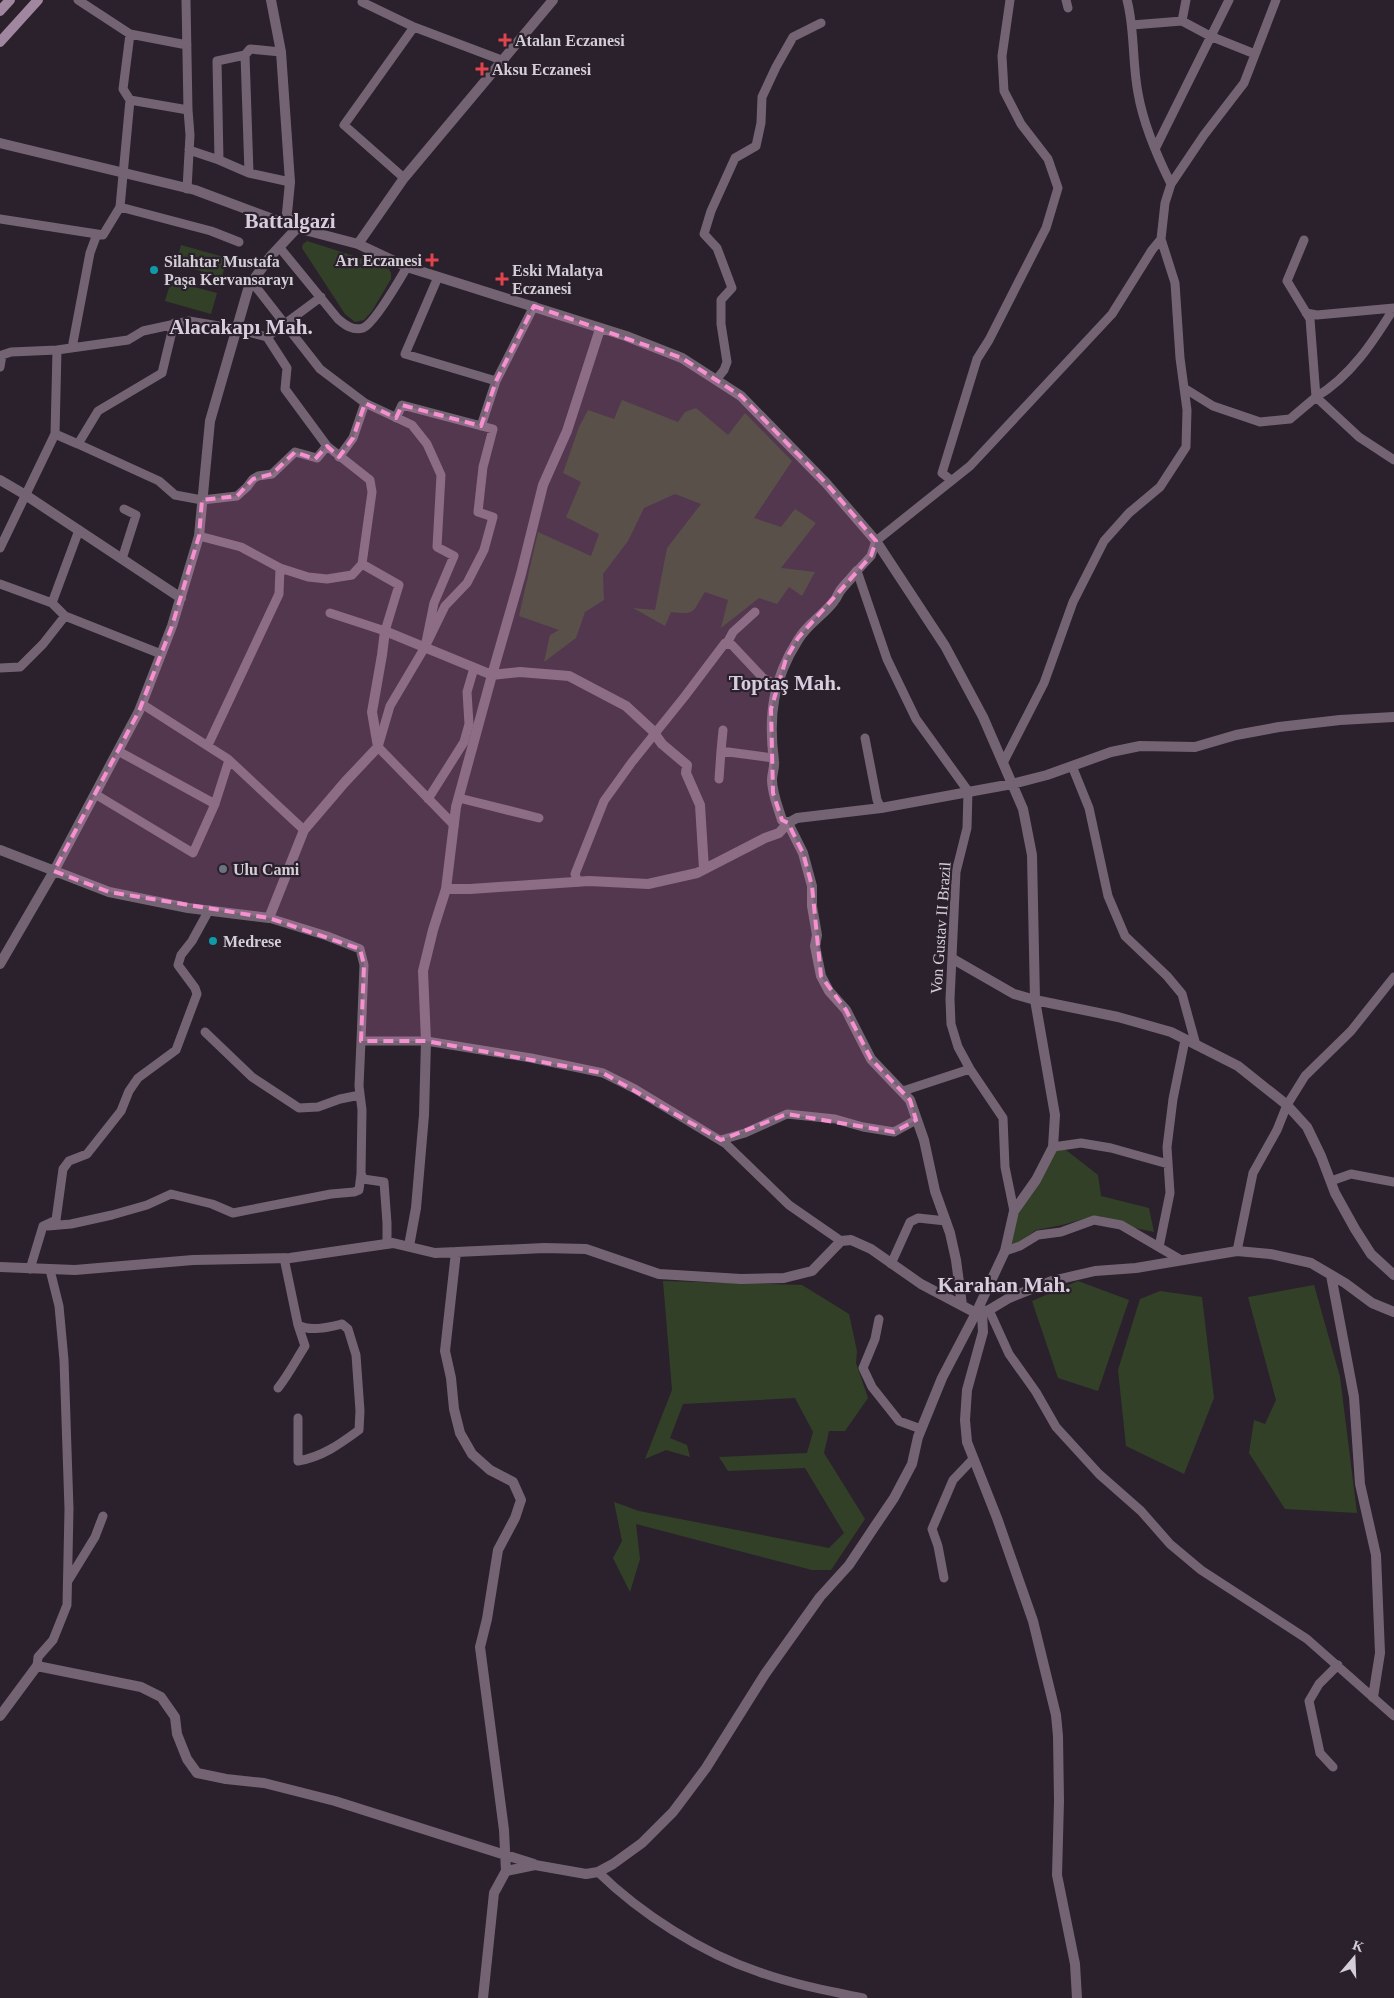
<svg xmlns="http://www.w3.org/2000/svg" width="1394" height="1998" font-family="'Times New Roman',serif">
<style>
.green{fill:#334028}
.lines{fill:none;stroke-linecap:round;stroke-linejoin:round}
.minor{stroke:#746473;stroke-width:9}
.tertiary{stroke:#746473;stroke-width:10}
.secondary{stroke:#a0879f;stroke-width:10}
.marked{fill:#f690d0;fill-opacity:0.2;stroke:#f690d0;stroke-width:4;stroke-dasharray:10 6;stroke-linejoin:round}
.health-dot{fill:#e0444e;stroke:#2a212d;stroke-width:2}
.culture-dot{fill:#0f9aa8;stroke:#2a212d;stroke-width:2}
.worship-dot{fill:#6b7280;stroke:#2a212d;stroke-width:2}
.labels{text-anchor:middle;stroke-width:4.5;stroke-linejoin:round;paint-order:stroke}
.poi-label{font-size:16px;font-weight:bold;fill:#d4cfd7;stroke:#2a212d;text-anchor:start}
.street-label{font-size:16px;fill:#d4cfd7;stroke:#2a212d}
.district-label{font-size:21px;font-weight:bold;fill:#d8cddd;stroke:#2a212d}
</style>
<rect width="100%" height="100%" fill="#2a212d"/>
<!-- green -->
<path class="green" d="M307,241L351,255L389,269L391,273V279L372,311L364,320L355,322L345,314L302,248L303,244Z
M181,245L227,258L222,277L176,264Z
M171,281L217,293L211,314L165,301Z
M622,400L678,422L685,412L696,408L728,435L745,413L792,461L754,518L781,527L795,509L816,523L781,568L815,572L802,596L789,587L777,604L759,598L721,628L728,600L705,592C692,612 697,615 671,612L665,626L633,608L655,610L667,548L701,504L675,494L644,508L628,541L603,574L604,600L585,612L576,638L544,662L550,635L559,630L519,616L538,532L591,556L599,534L566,517L581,482L563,473L579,427L588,410L614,419Z
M1053,1147L1066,1150L1098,1175L1101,1196L1149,1208L1154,1232L1121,1225L1094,1216L1062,1225L1036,1230L1009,1249L1014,1211Z
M663,1281L802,1285L849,1314L857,1351L856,1363L868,1398L845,1431H829L824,1453L865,1519L831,1570H812L636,1524L640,1559L630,1592L613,1558L622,1541L614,1502L639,1511L829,1548L844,1533L805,1468L728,1471L719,1457L807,1453L813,1432L795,1398L683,1404L670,1438L687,1445L690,1457L666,1450L645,1459L672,1390Z
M1078,1281L1129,1300L1098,1391L1058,1378L1032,1301Z
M1314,1285L1340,1377L1357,1513L1285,1509L1249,1453L1254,1420L1265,1424L1276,1400L1248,1297Z
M1160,1291L1202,1297L1214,1398L1184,1474L1126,1446L1118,1370L1140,1299Z"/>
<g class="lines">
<!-- minor -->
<path class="minor" d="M78,0L130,34L187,45
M186,0L188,110L190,135L187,189
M1066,0L1068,8
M1127,0C1135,30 1132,62 1138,93C1143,122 1158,158 1171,184
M362,2L414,27
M1182,21L1186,0
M1132,25L1182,21L1210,36L1255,54
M130,34L123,89L130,100
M245,55L250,49L281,52
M1155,149L1229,0
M189,150L219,160L217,61L245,55L249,173L290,182
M219,160L249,173
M404,178L344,125L414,27L504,61
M120,207L211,231L239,242
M0,219L97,234L90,253L72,348
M97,234L103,235L120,207L130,100L188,110
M1304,240L1287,281L1310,319L1316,397C1351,376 1373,342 1394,308
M280,248L338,319C345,325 353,331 363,328C374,324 400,279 407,267
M438,277L405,354L496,381L534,306
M252,282L320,369L365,403
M1306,313L1317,315L1394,308
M174,323L162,373L98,411L78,444L159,481L175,495L202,500L237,496L247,487L253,479L258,476L272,474L295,452L317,458L327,446
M267,337L287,368L285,389L327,446L370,480L372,492L362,564L352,575L327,579L308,577L280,568
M0,367L2,355L11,352L57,350L128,340L143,331L189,321L237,329L267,337L321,297
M716,380L724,370L727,362L721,324V300L732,288L717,248L704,234L711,211L735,158L756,146L761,123L762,97L776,67L793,37L821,23
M1184,388L1213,406L1260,422L1290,419L1316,397L1359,437L1394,460
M481,426L496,381
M55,434L57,350
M339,457L353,438L365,403L412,425L427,444L441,475L437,547L454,556L434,603L425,647L445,606L467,583L484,550L493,517L478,512L483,467L493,429L402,405L396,418
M951,480L942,473L977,359L989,340L1046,228L1058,188L1048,159L1021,124L1004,91L1002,56L1010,0
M79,530L52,603L65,616L161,654
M199,536L241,547L280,568L279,594L208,745
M0,548L55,434L78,444
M122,559L136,515L124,509
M0,584L52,603
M330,613L385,631L399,585L362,564
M727,643L733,632L755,612
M425,647L390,706L378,747L454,825
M0,668L20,667L43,644L65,616
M142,704L228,759L304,830
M723,730L721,751L773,758
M865,738L877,800L881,808
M118,751L215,804L229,760
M1003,763L1044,683L1073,602L1104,541L1129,513L1160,487L1186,447L1187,410L1180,358L1175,283L1161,239
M1072,766L1089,808L1108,896L1125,936L1167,976L1182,994L1196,1045
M719,779L721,751
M95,794L193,853L215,804
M459,798L539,818
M428,799L464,742L469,724L467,692L474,668
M578,882L575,874L604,801L632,762L685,696L725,643L732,645L763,678L778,686
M269,918L327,936L360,949L364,965L361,1041
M205,1032L252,1077L299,1108L318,1107L340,1099L360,1095
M903,1091L970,1069
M721,1140L745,1133L787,1114L835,1119L863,1127L894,1132L916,1120
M1053,1147L1081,1143L1111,1148L1168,1164
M1331,1181L1351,1174L1394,1182
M1014,1211L1005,1167L1003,1118L970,1069L958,1047L951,1024L950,999L956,872L967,828L968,791L916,719L887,659L857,571L871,556L876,541L970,466L1112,314L1152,250L1161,239L1165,203L1171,184L1204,135L1244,83L1276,0
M48,1226L71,1224L112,1215L147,1205L171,1194L212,1204L233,1213L331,1194L354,1192L359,1190L361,1174
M387,1244V1223L384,1182L363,1179L361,1173L362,1110L359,1086L361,1041H426L531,1058L603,1073L635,1089L726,1144L789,1205L841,1241
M1159,1247L1170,1193L1167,1147L1173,1099L1185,1040
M1005,1251L1020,1246L1038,1235L1061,1232L1094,1220L1121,1225L1181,1260
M1237,1251L1253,1173L1277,1130L1287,1105L1305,1076L1351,1031L1394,977
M284,1258L298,1325C310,1332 329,1327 342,1324L348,1329L356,1355L360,1411L359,1430C340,1444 322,1457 298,1461V1418
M891,1264L910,1222L918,1218L946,1221
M30,1269L43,1226L56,1220L63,1169L69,1161L87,1154L121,1111L129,1091L138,1078L176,1050L197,994L195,988L178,965L181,955L192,941L209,910
M989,1310L1009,1354L1036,1392L1056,1427L1099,1474L1141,1511L1170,1544L1201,1570L1307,1639L1394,1716
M879,1319L875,1339L863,1368L872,1387L899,1421L921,1429
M278,1388C289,1374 296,1360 305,1346L298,1325
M944,1578L938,1546L932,1529L953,1480L973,1459
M68,1581L95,1537L103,1516
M37,1666L38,1657L53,1640L67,1605L69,1509L64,1360L59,1306L50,1270
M1333,1767L1320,1753L1309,1701L1319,1684L1338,1665
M598,1872C641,1914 702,1953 759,1972C792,1984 828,1991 863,1998"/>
<!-- tertiary -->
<path class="tertiary" d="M0,143L195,190L297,228L358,244L407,267L626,336L682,358L741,396L826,483L876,541L945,646L983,717L1023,809L1032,855L1035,1000L1055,1115L1053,1147L1036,1180L1014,1211L1005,1251L976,1313L942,1378L918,1437L912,1464L894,1498L873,1529L849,1565L820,1597L765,1674L706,1768L673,1812L642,1843L613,1864L598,1872L586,1874L535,1865L506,1871L494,1893L483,1998
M358,244L404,178L553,0
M0,480L24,494L181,598
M857,571C852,578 845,584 840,591C838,594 837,598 834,601C824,615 807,624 798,640C773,679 768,716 774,761C775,767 772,773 772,780C772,793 778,807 782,820L788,823L803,853L812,886V906L817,935L815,946L821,976L829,991L846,1010L871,1059L910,1100L924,1140L935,1191L950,1233L956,1260L962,1305
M0,850L109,892L188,908L269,918L304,830L345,782L378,747L372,712L382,655L385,631L492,675L520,672L569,676L626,706L652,730L662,744L687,765L686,773L700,805L704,869
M446,889H470L589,881L648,884L697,873L765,838L779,833L788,823L797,818L881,808L1012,784L1047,775L1111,752L1140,746L1195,747L1236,735L1279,727L1340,720L1394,717
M953,959L1014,994L1035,1000L1118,1017L1171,1032L1238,1066L1287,1105L1307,1127L1321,1156L1335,1193L1355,1229L1371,1254L1394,1275
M0,964L54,871L139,711L172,626L199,536L210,421L249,286L270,257L297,228L287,213L290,182L281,52L271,0
M409,1246L416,1208L424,1115L426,1041L423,971L433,930L446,889L456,807L492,675L521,574L543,485L567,431L600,329
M456,1252L445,1351L451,1378L454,1409L460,1433L472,1454L490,1470L513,1482L521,1500L515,1518L498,1550L487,1619L480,1647L504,1830L506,1871
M0,1267L75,1270L193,1260L290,1258L393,1243L435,1253L544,1248L586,1249L659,1274L741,1279L784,1278L812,1271L841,1241L851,1240L871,1249L921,1284L976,1313L989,1310L1009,1298L1052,1281L1095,1271L1136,1268L1237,1251L1270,1254L1311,1263L1345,1283L1372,1303L1394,1312
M1331,1275L1354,1397L1360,1484L1376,1555L1380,1653L1373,1697
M982,1312L983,1332L967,1390L965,1420L967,1442L997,1518L1033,1621L1056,1715L1058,1736L1059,1801L1057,1875L1075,1964L1077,1998
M0,1716L37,1666L141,1687L161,1697L175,1717L177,1734L187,1759L197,1773L226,1779L264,1783L335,1801L534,1864"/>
<!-- secondary -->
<path class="secondary" d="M0,11L10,0
M0,42L38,0"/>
</g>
<!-- marked area -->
<path class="marked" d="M534,306L682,358L741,396L826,483L876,541L871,556L798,638L786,659L771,709L773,793L782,820L788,823L803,853L812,886L821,976L846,1010L871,1059L910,1100L916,1120L894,1132L787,1114L721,1140L603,1073L426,1041H361L364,965L360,949L269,918L109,892L54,871L139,711L172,626L199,536L202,500L237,496L253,479L272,474L295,452L315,459L327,446L339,457L353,438L365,403L396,418L402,405L481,426L496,381Z"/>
<!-- markers -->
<g class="health-dot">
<path d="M502.5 32.5h5v5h5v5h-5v5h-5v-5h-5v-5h5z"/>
<path d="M479.5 61.5h5v5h5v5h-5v5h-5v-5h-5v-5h5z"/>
<path d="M429.5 252.5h5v5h5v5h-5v5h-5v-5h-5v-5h5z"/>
<path d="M499.5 271.5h5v5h5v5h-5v5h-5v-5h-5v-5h5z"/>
</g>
<g class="culture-dot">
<circle cx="154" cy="270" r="5"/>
<circle cx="213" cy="941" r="5"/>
</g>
<circle class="worship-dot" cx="223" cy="869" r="5"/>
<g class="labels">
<!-- poi labels -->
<g class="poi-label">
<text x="515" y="46">Atalan Eczanesi</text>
<text x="492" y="75">Aksu Eczanesi</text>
<text x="422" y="266" text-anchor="end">Arı Eczanesi</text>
<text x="164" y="267">Silahtar Mustafa<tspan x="164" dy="18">Paşa Kervansarayı</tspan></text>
<text x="512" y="276">Eski Malatya<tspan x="512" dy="18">Eczanesi</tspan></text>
<text x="233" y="875">Ulu Cami</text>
<text x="223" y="947">Medrese</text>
</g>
<!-- street labels -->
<g class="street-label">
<text transform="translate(940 928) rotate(-86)" y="6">Von Gustav II Brazil</text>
</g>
<!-- district labels -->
<g class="district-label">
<text x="290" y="228">Battalgazi</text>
<text x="241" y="334">Alacakapı Mah.</text>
<text x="785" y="690">Toptaş Mah.</text>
<text x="1004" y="1292">Karahan Mah.</text>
</g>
</g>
<!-- north arrow -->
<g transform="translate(1354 1958) rotate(19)" stroke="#2a212d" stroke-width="4" paint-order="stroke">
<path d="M0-4L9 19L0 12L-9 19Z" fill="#d4cfd7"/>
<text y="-8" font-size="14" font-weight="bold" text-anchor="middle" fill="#d4cfd7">K</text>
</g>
</svg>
